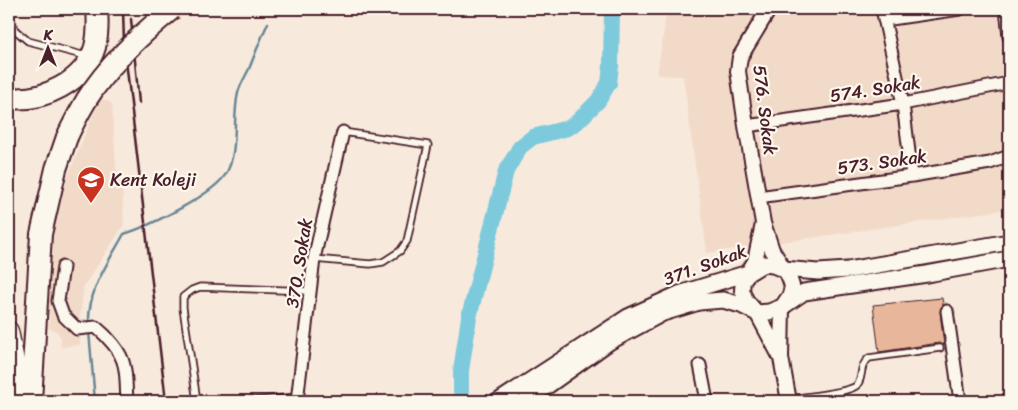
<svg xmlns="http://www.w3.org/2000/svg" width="1018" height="410" font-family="Sriracha,sans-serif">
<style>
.built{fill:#f2dac8}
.shadow{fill:#0003}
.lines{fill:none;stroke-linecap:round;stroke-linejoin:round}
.stream{stroke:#698696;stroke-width:2.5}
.river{stroke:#7ecadd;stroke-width:16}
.building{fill:#e8b69a;stroke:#4a1f2b}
.service-casing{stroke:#4a1f2b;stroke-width:9}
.minor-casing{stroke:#4a1f2b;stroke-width:15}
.tertiary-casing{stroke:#4a1f2b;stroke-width:18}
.secondary-casing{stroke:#4a1f2b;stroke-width:19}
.trunk-casing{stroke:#4a1f2b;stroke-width:21}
.motorway-casing{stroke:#4a1f2b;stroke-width:24}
.service{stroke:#fbf7ec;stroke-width:5.5}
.minor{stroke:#fbf7ec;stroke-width:11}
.tertiary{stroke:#fbf7ec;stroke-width:14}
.secondary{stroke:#fbf7ec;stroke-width:15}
.trunk{stroke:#fbf7ec;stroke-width:18}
.motorway{stroke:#fbf7ec;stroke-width:20}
.rail{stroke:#4a1f2b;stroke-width:2.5}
.motorway-bridge-casing{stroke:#4a1f2b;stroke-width:24;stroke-linecap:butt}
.motorway-bridge{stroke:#fbf7ec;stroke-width:20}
.labels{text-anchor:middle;stroke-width:4.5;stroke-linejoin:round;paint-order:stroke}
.street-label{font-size:18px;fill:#4a1f2b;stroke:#fbf7ec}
.poi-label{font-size:18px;fill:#4a1f2b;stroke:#fbf7ec;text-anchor:start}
</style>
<rect width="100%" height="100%" fill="#f7eadc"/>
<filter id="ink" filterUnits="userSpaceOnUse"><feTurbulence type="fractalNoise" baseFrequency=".02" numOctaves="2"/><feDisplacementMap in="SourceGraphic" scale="10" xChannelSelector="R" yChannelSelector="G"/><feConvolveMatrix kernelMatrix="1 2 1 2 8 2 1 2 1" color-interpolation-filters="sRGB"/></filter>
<g filter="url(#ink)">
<!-- built -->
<path class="built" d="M667,9H1009V209L707,253L683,76L657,75Z
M100,98L112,103L116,167L122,183L124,225L84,286L80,318V345L61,347V337L56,331L49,328L50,240L68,176Z"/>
<!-- shadow -->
<path class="shadow" d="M942,300L955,308L956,313L953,320L954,350L893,359L880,351Z"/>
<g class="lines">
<!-- stream -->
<path class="stream" d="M89,325C87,291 108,263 124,234C147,227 216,194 227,172C239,148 232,118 238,93C240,85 245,77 249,69C255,54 261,38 268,23
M89,331L95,401"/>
<!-- river -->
<path class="river" d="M461,391V371L469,317L506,171L520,147L533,137L568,128L576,123L598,101L609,83L611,66L612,9"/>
</g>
<!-- building -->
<path class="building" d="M942,298L943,305L940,312L944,345L939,343L879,352L873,305Z"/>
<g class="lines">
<!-- service casing -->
<g class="service-casing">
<path id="service" d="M9,16L15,30L28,41L86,56
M314,259L370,264L383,262L400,251L407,241L428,145L343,132
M789,399C801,397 850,393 857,385C864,377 858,367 869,358L940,348
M197,401L183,308V297L192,290L200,287L310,291
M250,401L297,397"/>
</g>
<!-- minor casing -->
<g class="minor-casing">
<path id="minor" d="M882,9L903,104L912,176
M1006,9L1009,37
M884,20L960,9
M746,126L903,104L1009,83
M758,197L912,176L990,163L1009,156
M63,267L58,301L63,315L77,329L96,327C107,336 121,351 124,365C127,377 126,390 127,401
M947,311L960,401
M700,365L707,401
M297,401L314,259L343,132"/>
</g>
<!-- tertiary casing -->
<g class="tertiary-casing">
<path id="tertiary" d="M769,9L740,57L738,71L746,126L763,223L772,250L789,277L792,286L790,295L782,307L781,358L789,401
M763,224L755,261L743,281L742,290L746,300L757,313L781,358"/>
</g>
<!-- secondary casing -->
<g class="secondary-casing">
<path id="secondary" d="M499,401L628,317L679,294L748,273L763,264L773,265L783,269L818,272L848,270L1009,242
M526,401L609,342L663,313L699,302L723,300L741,305L757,313L769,312L782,307L804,292L927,274L1009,259"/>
</g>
<!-- trunk casing -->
<g class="trunk-casing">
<path id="trunk" d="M9,331L15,361L20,401"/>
</g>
<!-- motorway casing -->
<g class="motorway-casing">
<path id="motorway" d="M9,98C42,102 85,82 95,47C98,35 98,21 97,9
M31,401L41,234L56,169L67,137"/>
</g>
<!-- service -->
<use href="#service" class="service"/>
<!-- minor -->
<use href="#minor" class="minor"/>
<!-- tertiary -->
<use href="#tertiary" class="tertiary"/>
<!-- secondary -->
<use href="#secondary" class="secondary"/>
<!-- trunk -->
<use href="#trunk" class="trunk"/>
<!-- motorway -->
<use href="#motorway" class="motorway"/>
<!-- rail -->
<path class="rail" d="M123,9L124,44L166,401
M131,19L139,103"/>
<!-- motorway-bridge casing -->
<g class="motorway-bridge-casing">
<path id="motorway-bridge" d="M67,137C73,124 80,111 87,99C109,64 140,35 172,9"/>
</g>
<!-- motorway-bridge -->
<use href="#motorway-bridge" class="motorway-bridge"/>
</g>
</g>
<!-- icons -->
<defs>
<g id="school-pin" transform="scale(1.4375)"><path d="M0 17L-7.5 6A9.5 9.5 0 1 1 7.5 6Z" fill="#c8321e" stroke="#fbf7ec"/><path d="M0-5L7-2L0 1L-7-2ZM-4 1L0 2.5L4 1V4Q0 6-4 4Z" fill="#fff"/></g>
</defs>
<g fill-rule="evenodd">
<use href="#school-pin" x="91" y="180"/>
</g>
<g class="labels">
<!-- street labels -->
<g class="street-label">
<text transform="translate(875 89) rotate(-9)" y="6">574. Sokak</text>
<text transform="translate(765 110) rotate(83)" y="6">576. Sokak</text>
<text transform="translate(882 162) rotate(-8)" y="6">573. Sokak</text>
<text transform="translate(299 263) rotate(-81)" y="6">370. Sokak</text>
<text transform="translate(705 265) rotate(-20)" y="6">371. Sokak</text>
</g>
<!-- poi labels -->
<g class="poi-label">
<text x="110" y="186">Kent Koleji</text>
</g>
</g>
<!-- margin -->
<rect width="1018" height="410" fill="none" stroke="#fbf7ec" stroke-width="30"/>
<rect x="15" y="15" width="988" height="380" fill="none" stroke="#4a1f2b" stroke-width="2" filter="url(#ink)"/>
<!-- north arrow -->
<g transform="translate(48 48)" stroke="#fbf7ec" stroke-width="4" paint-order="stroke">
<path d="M0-4L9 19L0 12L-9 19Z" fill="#4a1f2b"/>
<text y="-8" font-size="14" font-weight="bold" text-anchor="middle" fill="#4a1f2b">K</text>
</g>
</svg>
